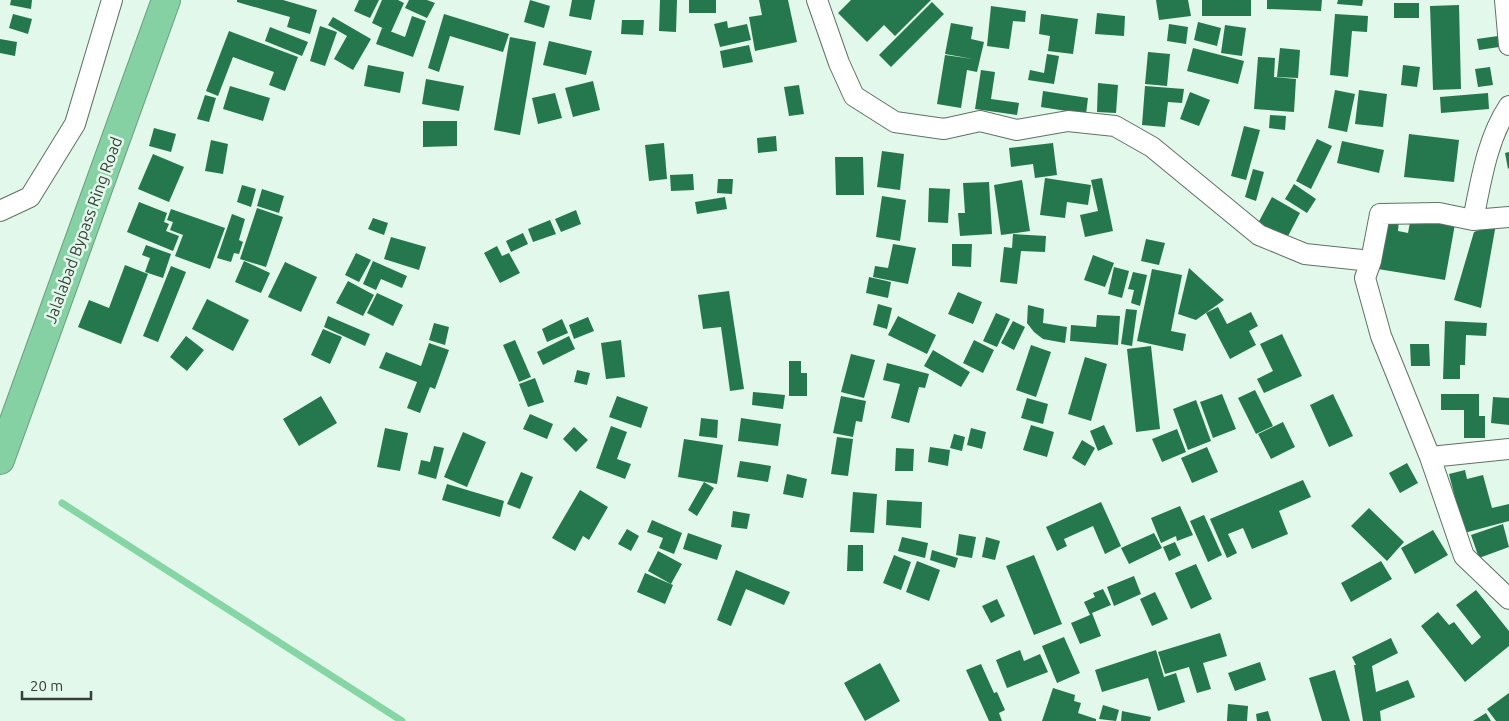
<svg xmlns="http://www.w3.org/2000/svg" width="1509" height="721" font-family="Ubuntu,sans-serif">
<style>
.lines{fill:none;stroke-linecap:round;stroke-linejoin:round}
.stream{stroke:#86d5a5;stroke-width:7}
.building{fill:#25774d}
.street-casing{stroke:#5e7265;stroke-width:22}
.highway-casing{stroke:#699e7e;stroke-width:30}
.street{stroke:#fff;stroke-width:20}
.highway{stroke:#85d1a3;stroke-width:28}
.labels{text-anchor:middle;stroke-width:5;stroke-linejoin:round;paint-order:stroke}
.street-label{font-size:16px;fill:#363f39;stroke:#e2f8ea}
</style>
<rect width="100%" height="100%" fill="#e2f8ea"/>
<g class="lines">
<!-- stream -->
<path class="stream" d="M62,503L402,721"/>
</g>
<!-- building -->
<path class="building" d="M11,0H32L31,9L10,5Z
M237,0H283L317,10L310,34L287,27L290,17L237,2Z
M359,0H379L370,18L354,11Z
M382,0H398L404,3L391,32L372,23Z
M409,0H427L435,3L427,18L405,8Z
M530,0L550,6L544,28L524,22Z
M572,0H595L591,20L569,16Z
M660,0H677L676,32L659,31Z
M689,0H716V13H689Z
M759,0H788L797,42L755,51L749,17L762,15Z
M851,0H931L895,36L884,25L867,42L838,13Z
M1156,0H1188L1191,16L1159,20Z
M1202,0H1251V16H1202Z
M1267,0H1322L1321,11L1267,9Z
M1338,0H1363L1362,6L1337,4Z
M932,2L944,14L891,67L879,55Z
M1394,3H1419V18H1394Z
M1459,5L1461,89L1433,90L1430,6Z
M991,6L1026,11L1025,22L1013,21L1009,49L987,46Z
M1097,13L1125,16L1124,36L1095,34Z
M13,14L32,19L28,34L9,28Z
M444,14L509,34L503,52L450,36L439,72L428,68Z
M1041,14L1078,19L1073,54L1048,51L1050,36L1039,34Z
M1335,14L1368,16L1367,32L1352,31L1348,77L1330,75Z
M412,16L426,21L413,57L376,44L382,28L405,37Z
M333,17L371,39L353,70L334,59L347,36L328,25Z
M622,20H644L643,35L621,34Z
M727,21L728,28L747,24L751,40L720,47L714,24Z
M1198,22L1221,28L1217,46L1194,40Z
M951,23L973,27L971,39L984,42L977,72L967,70L961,108L937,104L945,55L973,59L945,54Z
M1169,24L1188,27L1186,44L1167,41Z
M1225,25L1246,28L1242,56L1221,53Z
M320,26L337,32L325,66L310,61Z
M270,27L308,42L302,56L265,41Z
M229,31L298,57L285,91L269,85L274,72L233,57L218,96L206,91Z
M1498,36L1499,47L1479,50L1477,39Z
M510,37L536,42L520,135L494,130Z
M0,39L17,42L15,56L0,53Z
M549,41L592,51L586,75L543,65Z
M749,45L753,62L723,68L720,51Z
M1193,48L1244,61L1238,84L1187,71Z
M1280,48L1300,50L1298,78L1277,77Z
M1148,52L1170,54L1167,86L1145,84Z
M1047,54L1059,56L1054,84L1028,80L1030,70L1044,73Z
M1258,57L1275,58L1274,77L1296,79L1294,112L1254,109Z
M368,65L404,72L400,93L364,86Z
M1403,65L1420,67L1417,87L1401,85Z
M1490,67L1493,85L1478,87L1475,69Z
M981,70L995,72L991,99L1019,103L1017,115L975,109Z
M426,79L464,86L459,111L422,104Z
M593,81L600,110L573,117L565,88Z
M1098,83L1118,85L1116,113L1097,112Z
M799,85L804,114L789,116L784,87Z
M230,86L270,98L263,121L223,109Z
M1145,86L1184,89L1182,103L1168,102L1165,127L1142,125Z
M1335,90L1355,94L1347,132L1328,128Z
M1359,90L1387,94L1383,127L1355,124Z
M1043,91L1088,98L1086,114L1041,107Z
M1190,92L1210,100L1199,126L1180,119Z
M555,93L562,118L538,124L532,98Z
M1488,93L1489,109L1441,113L1440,97Z
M205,95L216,98L209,122L197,119Z
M1270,115L1286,116L1285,130L1269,128Z
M423,121H457V146L423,147Z
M1244,126L1260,130L1246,180L1231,176Z
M154,128L176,134L171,152L149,146Z
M1409,134L1459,140L1454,182L1404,177Z
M776,136L777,151L758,153L757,138Z
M1317,139L1332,146L1311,189L1296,181Z
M211,140L228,144L223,174L205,171Z
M1342,141L1384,150L1379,173L1337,163Z
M664,143L667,179L649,181L645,145Z
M1053,143L1057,175L1035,178L1033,164L1011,167L1009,148Z
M882,151L904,154L900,190L877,187Z
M1509,152V168L1508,169L1505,153Z
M153,154L184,167L169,202L138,189Z
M835,157H863L864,195H836Z
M1253,169L1264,172L1256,201L1245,197Z
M693,174L694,190L671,191L670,175Z
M1045,178L1091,185L1088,205L1067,202L1065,218L1040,215Z
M1102,178L1113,231L1085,237L1080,215L1098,211L1091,180Z
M718,179H733L732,194L717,193Z
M1022,180L1030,231L1001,235L994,185Z
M989,182L992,234L960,236L958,213H965L963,183Z
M1294,184L1316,199L1307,213L1285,199Z
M242,185L256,189L251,207L237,202Z
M929,188L950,189L948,223L928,222Z
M262,189L284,196L279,213L257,206Z
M882,196L906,200L900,241L876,237Z
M725,197L727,209L697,214L695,202Z
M1272,197L1300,213L1286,240L1257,225Z
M139,202L167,213L164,222L169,224L166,231L179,236L173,251L127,232Z
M257,208L283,217L266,267L240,259Z
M171,209L225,228L210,269L175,256L183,235L170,230L173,222L167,220Z
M576,210L581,224L561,232L555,219Z
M232,214L245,219L239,240L243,242L239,254L234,253L231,262L217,258Z
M1387,217L1399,219L1398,231L1408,233L1411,217L1455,224L1445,280L1378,269Z
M373,218L388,223L384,235L368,229Z
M550,220L556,234L533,242L528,229Z
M1496,224L1481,308L1454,300L1474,232Z
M523,233L528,244L511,252L506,241Z
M1013,234L1046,236L1045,252L1021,251L1017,284L1000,282L1004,247L1012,248Z
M391,237L426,247L419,270L384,259Z
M1146,239L1165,243L1159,265L1141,261Z
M893,244L916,248L908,284L873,277L875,266L888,268Z
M952,244H972L971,267L952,266Z
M146,245L171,254L163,278L145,272L150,258L142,255Z
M497,246L502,256L509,253L520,273L500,283L484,253Z
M356,253L371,260L359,282L345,275Z
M1093,255L1114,263L1105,287L1084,280Z
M244,261L270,273L261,293L235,282Z
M373,261L407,276L402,288L381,279L376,290L363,284Z
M285,262L317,277L301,312L268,297Z
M125,265L148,274L121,344L78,327L89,300L109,308Z
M171,266L186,272L158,342L143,336Z
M1114,267L1129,271L1122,298L1108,294Z
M1189,268L1224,300L1196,320L1178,314Z
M1152,269L1182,275L1171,331L1186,334L1183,351L1137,341Z
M1133,272L1147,275L1140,306L1131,303L1134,290L1128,289Z
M869,277L891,282L888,298L866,293Z
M348,281L374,295L363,316L336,303Z
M729,291L744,389L730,391L721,327L703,329L698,295Z
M958,292L982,302L973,324L948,314Z
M377,293L403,305L393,326L367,313Z
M207,299L249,320L233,351L192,329Z
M878,304L892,308L887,329L873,325Z
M1028,305L1044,309L1043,323L1067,327L1065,343L1043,339L1034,332L1027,323Z
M1218,307L1227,324L1251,312L1258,326L1249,331L1256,345L1230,359L1206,313Z
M1126,309L1137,310L1132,346L1121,344Z
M996,313L1010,319L997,347L983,341Z
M1097,315L1120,316L1118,345L1070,341L1071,325L1096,327Z
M328,316L370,334L365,346L324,327Z
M898,316L936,335L927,354L888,335Z
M588,317L594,331L574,339L569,325Z
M562,319L568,333L547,342L542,329Z
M1013,321L1025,327L1014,350L1001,343Z
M1445,321L1487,323L1486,336L1466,335L1465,365H1460V379H1443Z
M434,323L449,327L445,345L429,340Z
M323,329L342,337L330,364L311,355Z
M1282,334L1302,376L1264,393L1257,379L1273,371L1260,344Z
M186,336L204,350L187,371L170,357Z
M569,336L575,349L543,365L537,352Z
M515,340L531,377L519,382L503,345Z
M621,340L625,377L606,379L601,343Z
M974,340L994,350L983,373L963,363Z
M429,343L449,350L435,389L430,387L420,413L407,408L417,382L379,368L386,352L421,366Z
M1410,344H1429L1430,366H1411Z
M1031,345L1051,352L1036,397L1016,390Z
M1151,346L1160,429L1136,432L1127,349Z
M933,350L970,372L961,387L924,366Z
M851,354L875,360L864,398L841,392Z
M1085,357L1107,364L1091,421L1068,414Z
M789,361H801V373H807V396H789Z
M887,363L929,374L925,388L919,387L909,423L891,418L900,384L883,380Z
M577,370L590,373L587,385L574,382Z
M535,378L544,402L528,407L519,384Z
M1255,390L1273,426L1256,434L1238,398Z
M753,392L785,395L783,409L752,405Z
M1222,394L1236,429L1213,438L1200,402Z
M1333,394L1353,436L1329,447L1310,405Z
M1441,394H1479V416H1485V438H1464V410H1441Z
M321,396L337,423L299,446L283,419Z
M617,396L648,407L641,428L609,417Z
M841,396L866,401L862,422L856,421L853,437L833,433Z
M1493,397L1509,398V425L1491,423Z
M1027,398L1048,404L1043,424L1021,418Z
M1196,400L1211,441L1188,450L1173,409Z
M530,414L553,424L547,439L523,429Z
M701,418L718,420L717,438L699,436Z
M741,418L781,424L778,446L738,441Z
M1283,422L1295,447L1271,459L1258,434Z
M1031,425L1054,432L1047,457L1023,450Z
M1104,425L1113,444L1098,451L1090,431Z
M611,426L627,432L617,459L631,464L625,479L596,468Z
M574,427L588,440L576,452L563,439Z
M385,428L408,433L400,471L377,467Z
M971,428L986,432L982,449L967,445Z
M1177,429L1186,452L1162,462L1152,439Z
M463,432L486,442L467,487L444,477Z
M954,434L965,437L962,451L950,448Z
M837,437L853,439L848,476L831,474Z
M684,439L723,445L717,484L678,477Z
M1082,440L1095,448L1085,466L1072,458Z
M434,446L444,448L436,479L418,474L421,460L430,462Z
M930,447L950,450L948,466L928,462Z
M1207,447L1218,472L1192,483L1181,458Z
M896,448L914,449L913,471H895Z
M740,461L771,466L768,482L737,477Z
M1407,463L1418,483L1400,493L1389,473Z
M1465,470L1467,479L1483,475L1492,508L1509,504V521L1464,533L1449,474Z
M521,472L533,477L520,509L507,504Z
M787,474L807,479L803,498L783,494Z
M1303,480L1311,497L1279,511L1288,534L1252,549L1243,528L1228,534L1237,553L1227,558L1210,519Z
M704,482L714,488L697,516L688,510Z
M447,484L504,501L500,517L442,500Z
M580,490L608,507L589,540L583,536L575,551L552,538Z
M853,492L877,494L874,533L850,532Z
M887,500L922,502L921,528L886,525Z
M1101,502L1121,546L1105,554L1093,526L1064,539L1067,546L1057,551L1046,527Z
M1180,506L1193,535L1177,541L1176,536L1161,543L1151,518Z
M1369,508L1404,542L1387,561L1351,526Z
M733,511L750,514L747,529L731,527Z
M1204,515L1222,555L1208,562L1190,521Z
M652,520L682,533L674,554L659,548L663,538L647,532Z
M1503,524L1509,547L1479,558L1471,535Z
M627,529L639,536L631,551L618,544Z
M1433,530L1448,555L1415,574L1401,548Z
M688,533L722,545L717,560L683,549Z
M1154,533L1162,548L1129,564L1121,548Z
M959,534L976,537L972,558L956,555Z
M902,537L928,543L925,558L898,551Z
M986,537L1000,541L995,560L982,557Z
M1175,542L1181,555L1169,561L1163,547Z
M848,545H863V571H847Z
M932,550L958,558L955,568L930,560Z
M658,551L682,564L671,584L648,571Z
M894,555L911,562L901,590L883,583Z
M1034,555L1062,624L1034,635L1006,566Z
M917,561L940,570L929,601L906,592Z
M1381,561L1392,579L1351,602L1341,583Z
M1196,564L1212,599L1191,609L1175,573Z
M736,570L790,592L784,605L746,589L731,626L717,620Z
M645,573L673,585L665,604L637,592Z
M1134,576L1141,594L1114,606L1107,587Z
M1103,589L1111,605L1092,613L1101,636L1080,644L1071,623L1090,615L1084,602L1095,597L1093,593Z
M1476,590L1509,631V646L1465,682L1421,626L1438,612L1449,625L1454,622L1472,645L1481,637L1456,605Z
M1155,592L1168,619L1152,626L1140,599Z
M997,599L1005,616L991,623L982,606Z
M1220,633L1227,656L1203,663L1211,689L1197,693L1189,667L1165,674L1158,652Z
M1064,637L1080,673L1057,683L1042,646Z
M1391,638L1398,653L1372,666L1376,692L1408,680L1415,697L1380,711L1381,721H1363L1354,665H1356L1352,657Z
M1020,650L1024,661L1040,654L1048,672L1007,688L996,660Z
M1156,650L1164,677L1176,673L1185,702L1158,711L1148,678L1102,692L1095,670Z
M1260,662L1266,680L1235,691L1228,673Z
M880,663L900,701L865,721L844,683Z
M981,664L994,693L997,692L1005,710L999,713L1002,721H989L966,670Z
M1335,670L1350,721H1322L1309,678Z
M1053,688L1075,695L1074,701L1081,703L1078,713L1096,719V721H1042Z
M1509,693V721H1496L1487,709Z
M1228,704L1248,706L1247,721H1227Z
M1103,705L1119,710L1116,721L1099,719Z
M1122,711L1151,717L1150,721H1121Z
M1268,711L1271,721H1257L1256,714Z
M1486,713L1491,721H1473Z"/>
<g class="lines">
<!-- street casing -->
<g class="street-casing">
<path id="street" d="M817,0L839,63L854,96L895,122L944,129L980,121L1017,130L1068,121L1115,126L1152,147L1259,235L1305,254L1371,261L1365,278L1381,336L1430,457L1464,556L1509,599
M1505,0L1509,45
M0,211L30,197L75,124L112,0
M1473,220C1481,181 1487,139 1509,106
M1371,261L1380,214L1439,213L1473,220L1509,217
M1430,457L1509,449"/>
</g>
<!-- highway casing -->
<g class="highway-casing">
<path id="highway" d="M0,460L166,0"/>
</g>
<!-- street -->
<use href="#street" class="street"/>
<!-- highway -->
<use href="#highway" class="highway"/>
</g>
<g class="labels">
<!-- street labels -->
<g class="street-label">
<text transform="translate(83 230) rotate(-70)" y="6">Jalalabad Bypass Ring Road</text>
</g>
</g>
<!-- scale -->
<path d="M22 691v8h69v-8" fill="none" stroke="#363f39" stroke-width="2.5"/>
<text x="30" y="691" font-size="15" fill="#363f39" stroke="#e2f8ea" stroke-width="4" paint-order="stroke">20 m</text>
</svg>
